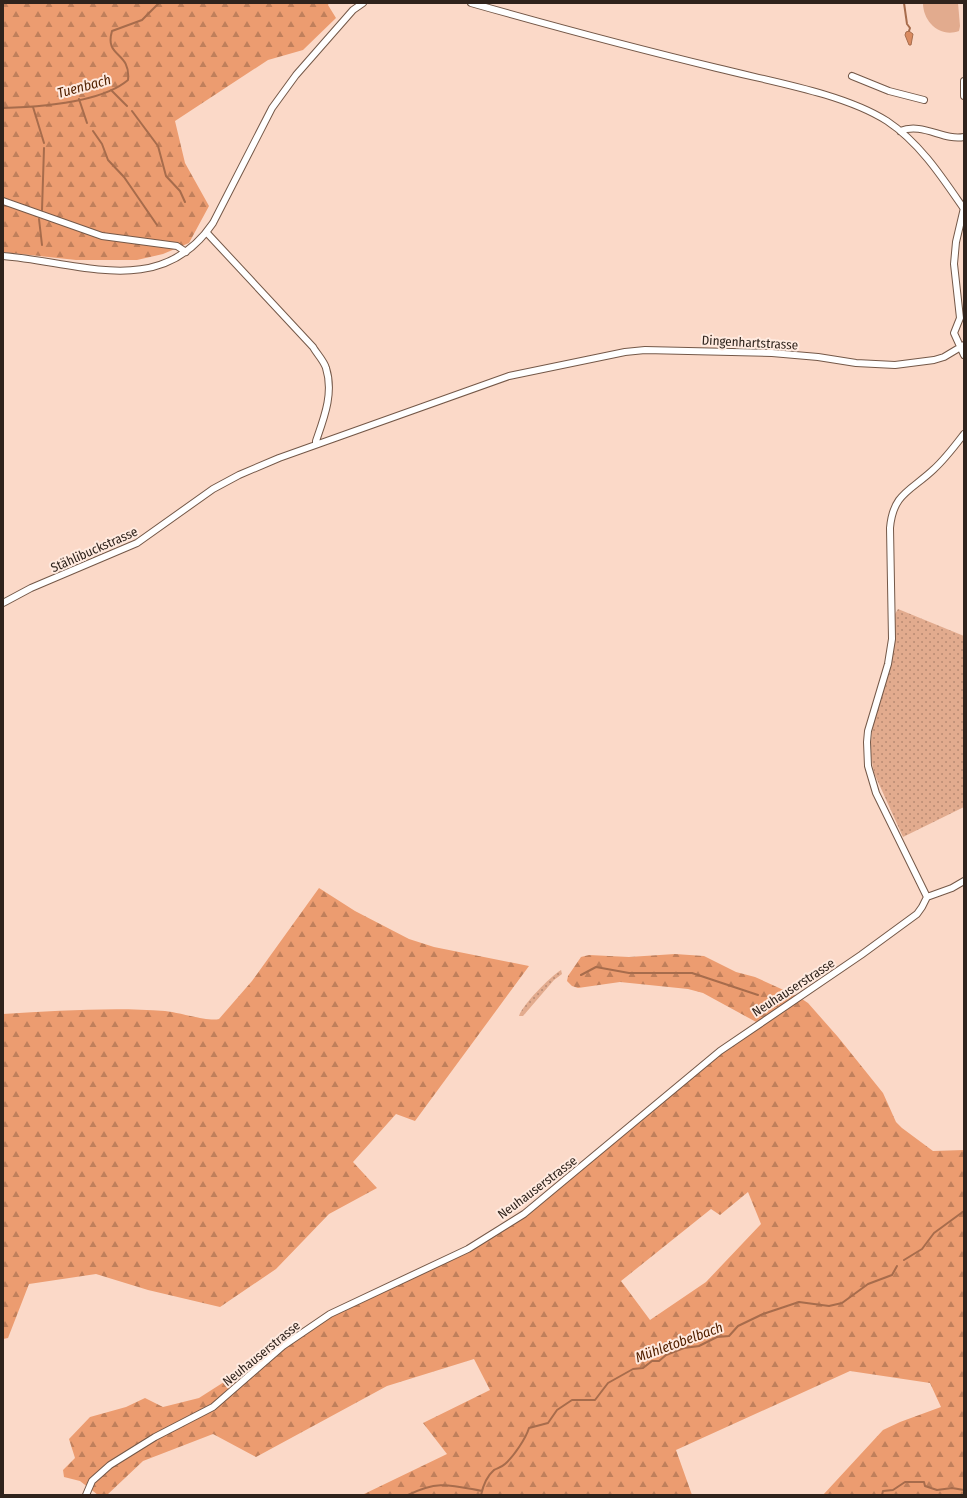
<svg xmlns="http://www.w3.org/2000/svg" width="967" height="1498" font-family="'Fira Sans Condensed',sans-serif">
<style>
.grass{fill:url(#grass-dots)}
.forest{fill:url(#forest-firs);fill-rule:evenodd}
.pitch{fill:#e2ab8e}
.water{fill:url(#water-ripples);stroke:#a76c4c}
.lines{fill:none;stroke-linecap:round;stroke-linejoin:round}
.stream{stroke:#a76c4c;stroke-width:2}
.minor-casing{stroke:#745848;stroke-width:8}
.minor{stroke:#fff;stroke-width:6}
.labels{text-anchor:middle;stroke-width:4;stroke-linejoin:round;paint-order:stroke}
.street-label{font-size:13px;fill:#2f231c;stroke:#ffeadf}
.water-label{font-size:14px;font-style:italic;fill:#532100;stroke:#ffeadf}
</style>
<defs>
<pattern id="grass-dots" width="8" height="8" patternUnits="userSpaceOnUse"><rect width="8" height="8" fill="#e2ab8e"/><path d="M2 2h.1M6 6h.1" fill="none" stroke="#b88b73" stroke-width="1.8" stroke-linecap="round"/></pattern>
<pattern id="forest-firs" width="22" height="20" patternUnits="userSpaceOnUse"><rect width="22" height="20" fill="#ec9c70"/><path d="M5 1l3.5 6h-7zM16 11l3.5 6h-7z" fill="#c07f5b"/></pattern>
<pattern id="water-ripples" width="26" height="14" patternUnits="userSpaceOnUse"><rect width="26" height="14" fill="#da8b60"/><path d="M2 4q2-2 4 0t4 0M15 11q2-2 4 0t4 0" fill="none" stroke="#b1714e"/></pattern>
</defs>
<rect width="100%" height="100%" fill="#fbd9c8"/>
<!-- grass -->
<path class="grass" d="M898,609L964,636V807L903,837L874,773L870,751L873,723L888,675L895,637V614Z
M561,970L562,974L554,980L523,1016H519C523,1004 550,977 561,970Z"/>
<!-- forest -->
<path class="forest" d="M3,3H329L328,5L336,18L303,50L268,60L175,121L185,163L209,206L189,243L163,254L137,260H76L3,252Z
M319,888L355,911L409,939L434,947L529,966L415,1121L396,1114L353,1162L377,1188L329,1214L276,1269L220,1307L148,1290L96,1274L29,1284L8,1338L3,1339V1014C57,1011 111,1007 165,1011C178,1012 208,1022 219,1019L252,981Z
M675,954L704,956L736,972L755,977L799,997L808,1003L838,1037L883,1093L896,1122L902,1128L933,1151L964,1150V1495H823L883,1430L900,1422L941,1407L930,1383L850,1371L676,1450L692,1495H362L447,1454L423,1423L490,1390L474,1359L387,1386L256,1457L213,1434L143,1461L107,1495H98L80,1481L64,1477L63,1470L75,1458L69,1439L90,1417L126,1407L145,1398L163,1407L199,1398L224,1382L235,1379L240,1383L283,1346L330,1314L468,1249L524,1214L758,1023L703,993L688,989L620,982L578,988L572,986L567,981L568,976L581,957L589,955L629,957ZM748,1192L761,1224L706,1282L650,1320L621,1281L711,1209L720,1215Z"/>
<!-- pitch -->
<path class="pitch" d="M923,3H958L960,26L959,31C940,38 923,22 923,3Z"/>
<!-- water -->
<path class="water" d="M909,31L913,34L911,45H909L905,35L906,32Z"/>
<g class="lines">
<!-- stream -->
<path class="stream" d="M904,3L907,24L910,28L909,31
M111,90L127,106
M79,99L87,123
M33,107L44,143
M3,108C37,107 101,103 128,80C131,51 104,58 112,31L142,20L159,3
M132,111L158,146L166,176L180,191L185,202
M93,131L102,144L108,160L124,177L157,225
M42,210L44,148
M39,219L42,245
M581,975L596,967L629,973H692L758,995
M904,1260L922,1249L934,1233L964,1211
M408,1495C438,1480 450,1485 482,1491
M481,1495C483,1486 487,1476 494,1470C498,1468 502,1467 505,1464C514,1456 526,1438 529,1428L548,1423L557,1410L572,1400H595L608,1383L633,1369L643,1368L652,1361H659L666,1355L684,1348L699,1346L717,1337L729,1336L738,1326L763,1314L799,1302L829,1306L842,1303L868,1284L892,1275L897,1266
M874,1495H877
M879,1495H882L883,1491L893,1490L905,1482H924L925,1486L937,1490L952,1488L964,1490"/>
<!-- minor casing -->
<g class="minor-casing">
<path id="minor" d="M471,3C552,26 634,48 717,68C768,81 843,93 887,121C920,143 942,177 964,209
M852,76L889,91L924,100
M964,81V96
M900,131C923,122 943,141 964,137
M3,201L102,236L177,246L186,252
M964,208L956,242L954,264L960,318L954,333L964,355
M207,233L313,347C317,354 324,361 326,368C334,393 324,418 316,441V444
M3,256C79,262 161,300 213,223L272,108L296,75L353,10L363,3
M3,603L31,588L137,543L213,489L239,475L279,458L509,376L625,352L645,350L772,353L818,357L856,363L895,365L934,360L944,357L964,345
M927,897L876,793L868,766L867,742L868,731L888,664L892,639L890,528C893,493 911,491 934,469C945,459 954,447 964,434
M86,1495L92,1481L110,1465L155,1437L213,1407L283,1346L330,1314L468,1249L524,1214L720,1051L861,955L917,914L922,907L927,897L952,888L964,881"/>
</g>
<!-- minor -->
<use href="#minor" class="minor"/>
</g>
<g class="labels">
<!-- street labels -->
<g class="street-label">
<text transform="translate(750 342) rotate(3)" y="5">Dingenhartstrasse</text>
<text transform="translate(94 549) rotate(-24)" y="5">Stählibuckstrasse</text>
<text transform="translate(793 987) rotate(-33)" y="5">Neuhauserstrasse</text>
<text transform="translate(537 1187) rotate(-37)" y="5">Neuhauserstrasse</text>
<text transform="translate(261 1353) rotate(-39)" y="5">Neuhauserstrasse</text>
</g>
<!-- water labels -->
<g class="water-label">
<text transform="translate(84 86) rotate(-15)" y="5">Tuenbach</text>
<text transform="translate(679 1342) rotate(-20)" y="5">Mühletobelbach</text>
</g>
</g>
<!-- border -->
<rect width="967" height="1498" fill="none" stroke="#2f231c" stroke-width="8"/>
</svg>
